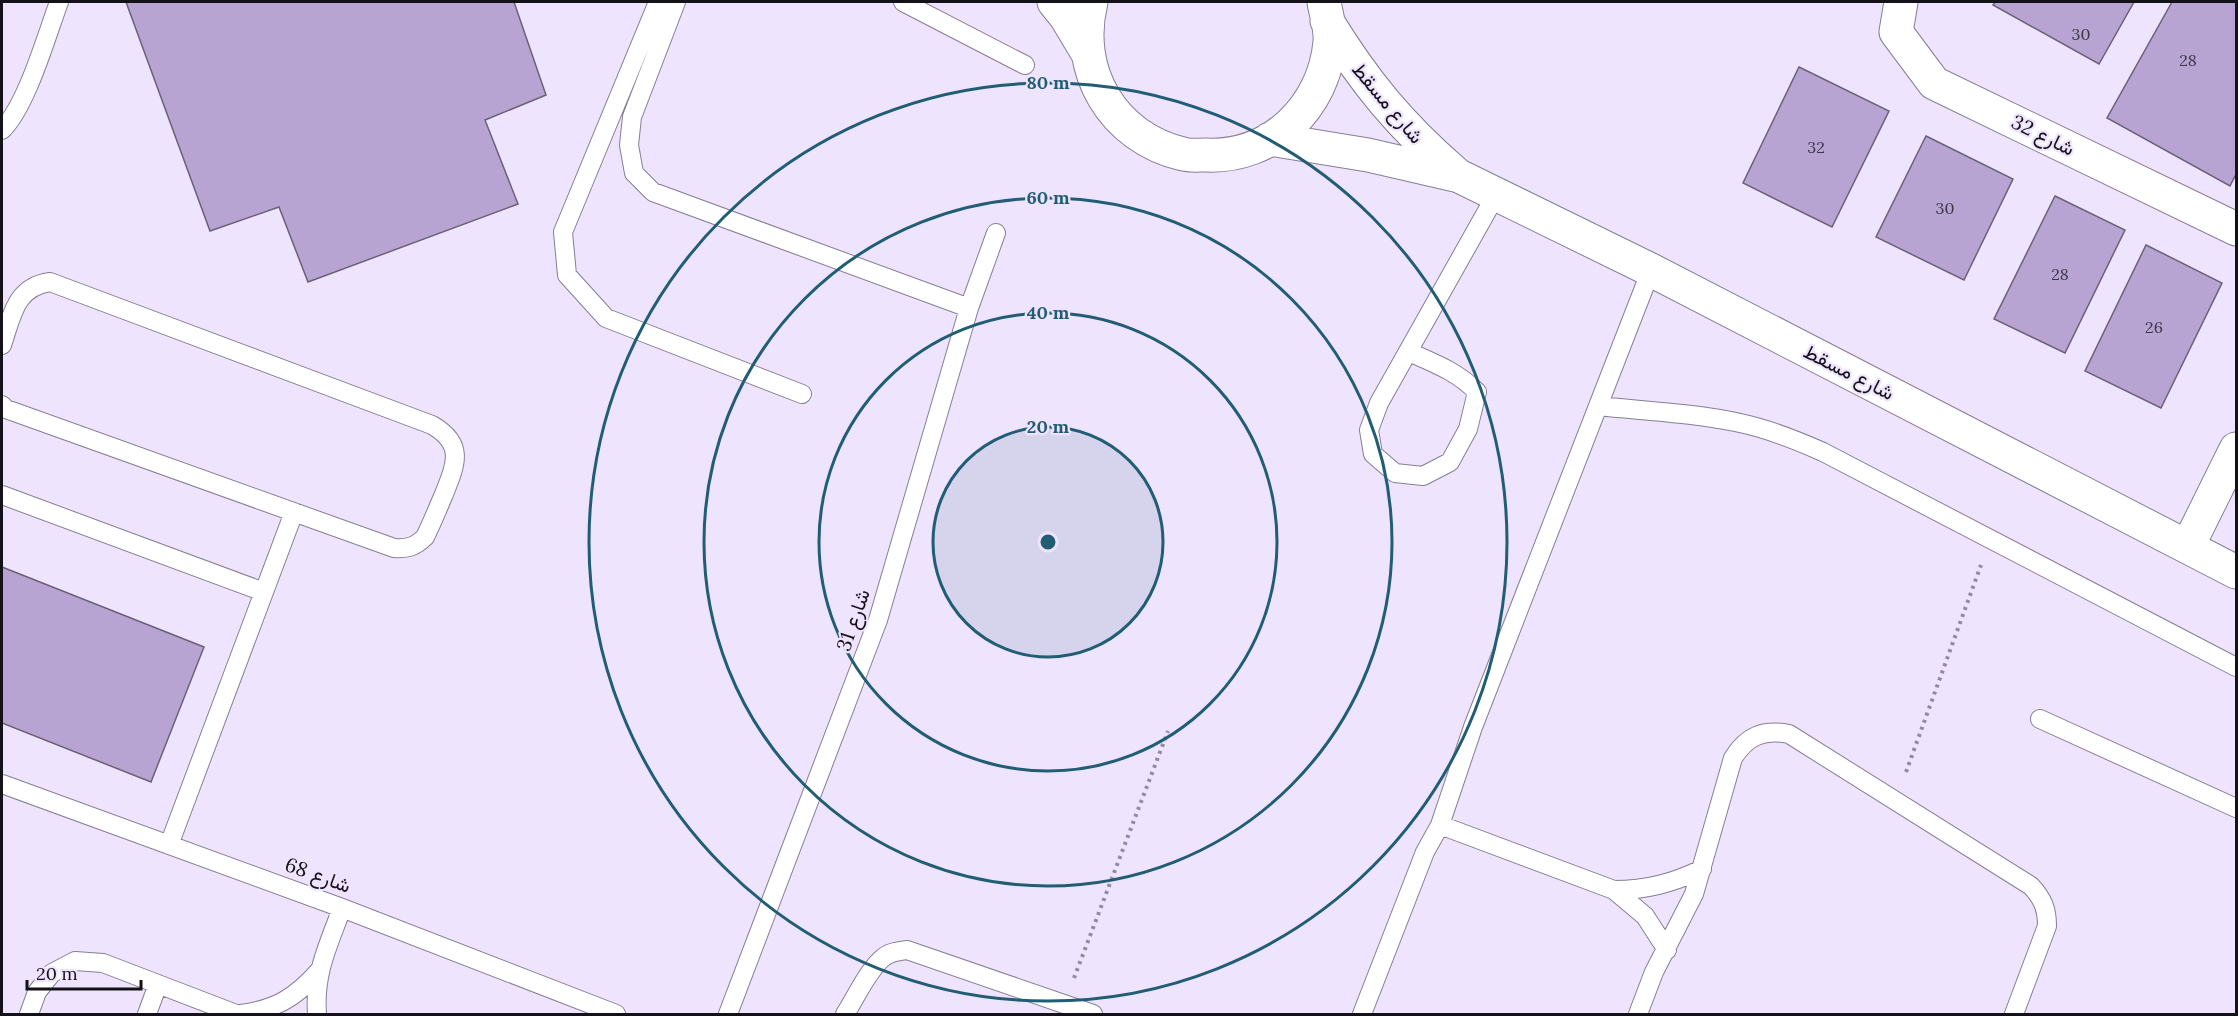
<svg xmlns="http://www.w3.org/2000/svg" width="2238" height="1016" font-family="Lora,Vazirmatn,serif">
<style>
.building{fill:#b8a4d3;stroke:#6b6177;stroke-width:1.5}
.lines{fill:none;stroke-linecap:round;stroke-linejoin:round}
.lane-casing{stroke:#877e94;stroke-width:20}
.street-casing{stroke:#877e94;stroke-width:35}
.secondary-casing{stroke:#877e94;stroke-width:35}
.path{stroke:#928b9d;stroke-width:4;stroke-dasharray:3 4.5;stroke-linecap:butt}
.lane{stroke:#fff;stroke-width:18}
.street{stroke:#fff;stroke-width:33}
.secondary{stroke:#fff;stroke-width:33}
.ring{fill:none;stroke:#215d75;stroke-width:3}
.labels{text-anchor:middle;stroke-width:4.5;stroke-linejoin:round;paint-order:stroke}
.number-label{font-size:16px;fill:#3d3648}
.street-label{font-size:20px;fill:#141119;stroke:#efe4fd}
.centre{fill:#215d75;stroke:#efe4fd;stroke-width:3}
.ring-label{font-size:18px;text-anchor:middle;font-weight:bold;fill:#215d75;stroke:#efe4fd;stroke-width:4.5;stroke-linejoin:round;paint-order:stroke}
</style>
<rect width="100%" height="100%" fill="#efe4fd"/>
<!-- building -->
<path class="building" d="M126,2H514L546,95L485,120L518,204L308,282L279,207L210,231Z
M1995,2H2134L2099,64L1993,5Z
M2172,2H2236V174L2230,186L2107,118Z
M1799,67L1889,111L1832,227L1743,183Z
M1926,136L2013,179L1964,280L1876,237Z
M2055,196L2125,230L2065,353L1994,319Z
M2146,245L2222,283L2161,408L2085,371Z
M2,567L204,647L151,782L2,723Z"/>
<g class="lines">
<!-- lane casing -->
<g class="lane-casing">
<path id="lane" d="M658,2L563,232L567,275L606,318L802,394
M676,2L632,117L629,145L634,173L653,192L969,308
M903,2L1025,65
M2,130C27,105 46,37 59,2
M2,345C12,316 15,287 50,282L432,425C465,444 456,464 444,494C438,508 432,523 425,537C415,547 407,549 394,548L6,409L2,405
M1409,352C1434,363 1458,372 1477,392L1468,429L1450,462L1423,476L1395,473L1373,454L1369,430L1379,403L1496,195
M1598,406C1645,411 1694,413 1740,423C1769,429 1796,440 1823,452L2236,667
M2,495L264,592
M2040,719L2236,808
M2,784L342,908L616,1014
M1440,825L1614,890L1645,916L1667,950
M169,845L294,512
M1614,890C1647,890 1673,883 1702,869
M29,1014L37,992L52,973L75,961L103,963L236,1014
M147,1014L158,984
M241,1014C276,1009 295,998 319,971
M317,1014C314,973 328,946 342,908
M728,1014L878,620L969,308L996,233
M845,1014C855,999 869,968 884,957C890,952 899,951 907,950L1093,1014
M1362,1014L1425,852L1440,825L1473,727L1651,270
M1638,1014L1654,972L1694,894L1733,758C1747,736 1763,729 1789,734L2031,886C2043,899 2047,909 2047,926L2014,1014"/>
</g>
<!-- street casing -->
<g class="street-casing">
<path id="street" d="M1901,2L1896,32L1934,83L2236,229
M2188,546L2236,449"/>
</g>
<!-- secondary casing -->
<g class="secondary-casing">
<path id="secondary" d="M1054,2L1066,17L1087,52
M1091,2C1074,71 1112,137 1183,154C1190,156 1198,155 1206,155C1272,158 1324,107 1330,42C1331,29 1326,14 1324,2
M1327,21C1365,83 1400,125 1455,173
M1270,139L1368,155L1459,176L1651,270L2236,572"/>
</g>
<!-- path -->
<path class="path" d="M1906,772L1981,565
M1074,978L1168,731"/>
<!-- lane -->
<use href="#lane" class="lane"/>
<!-- street -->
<use href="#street" class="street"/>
<!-- secondary -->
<use href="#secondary" class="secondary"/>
</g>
<!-- distance rings -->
<circle cx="1048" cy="542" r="115" fill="#215d75" fill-opacity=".12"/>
<g class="ring">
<circle cx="1048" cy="542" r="115"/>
<circle cx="1048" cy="542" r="229"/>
<circle cx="1048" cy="542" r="344"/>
<circle cx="1048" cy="542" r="459"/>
</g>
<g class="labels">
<!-- number labels -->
<g class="number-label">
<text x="2081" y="40">30</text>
<text x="2188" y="66">28</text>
<text x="1816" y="153">32</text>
<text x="1945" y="214">30</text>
<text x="2060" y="280">28</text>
<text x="2154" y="333">26</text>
</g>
<!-- street labels -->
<g class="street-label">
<text transform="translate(1388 103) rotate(50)" y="7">شارع مسقط</text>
<text transform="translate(2043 135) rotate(26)" y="7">شارع 32</text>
<text transform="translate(1849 372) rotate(27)" y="7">شارع مسقط</text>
<text transform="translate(853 620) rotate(-71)" y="7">شارع 31</text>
<text transform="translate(318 875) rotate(20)" y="7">شارع 68</text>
</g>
</g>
<circle cx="1048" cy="542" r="9" class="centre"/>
<g class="ring-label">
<text x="1048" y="89">80 m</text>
<text x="1048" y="204">60 m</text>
<text x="1048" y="319">40 m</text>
<text x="1048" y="433">20 m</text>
</g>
<!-- border -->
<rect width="2238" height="1016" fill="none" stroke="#141119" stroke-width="6"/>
<!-- scale -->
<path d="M27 980v9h114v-9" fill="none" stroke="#141119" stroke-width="3"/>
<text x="36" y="980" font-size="18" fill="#141119" stroke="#efe4fd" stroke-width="4.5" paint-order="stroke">20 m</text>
</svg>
